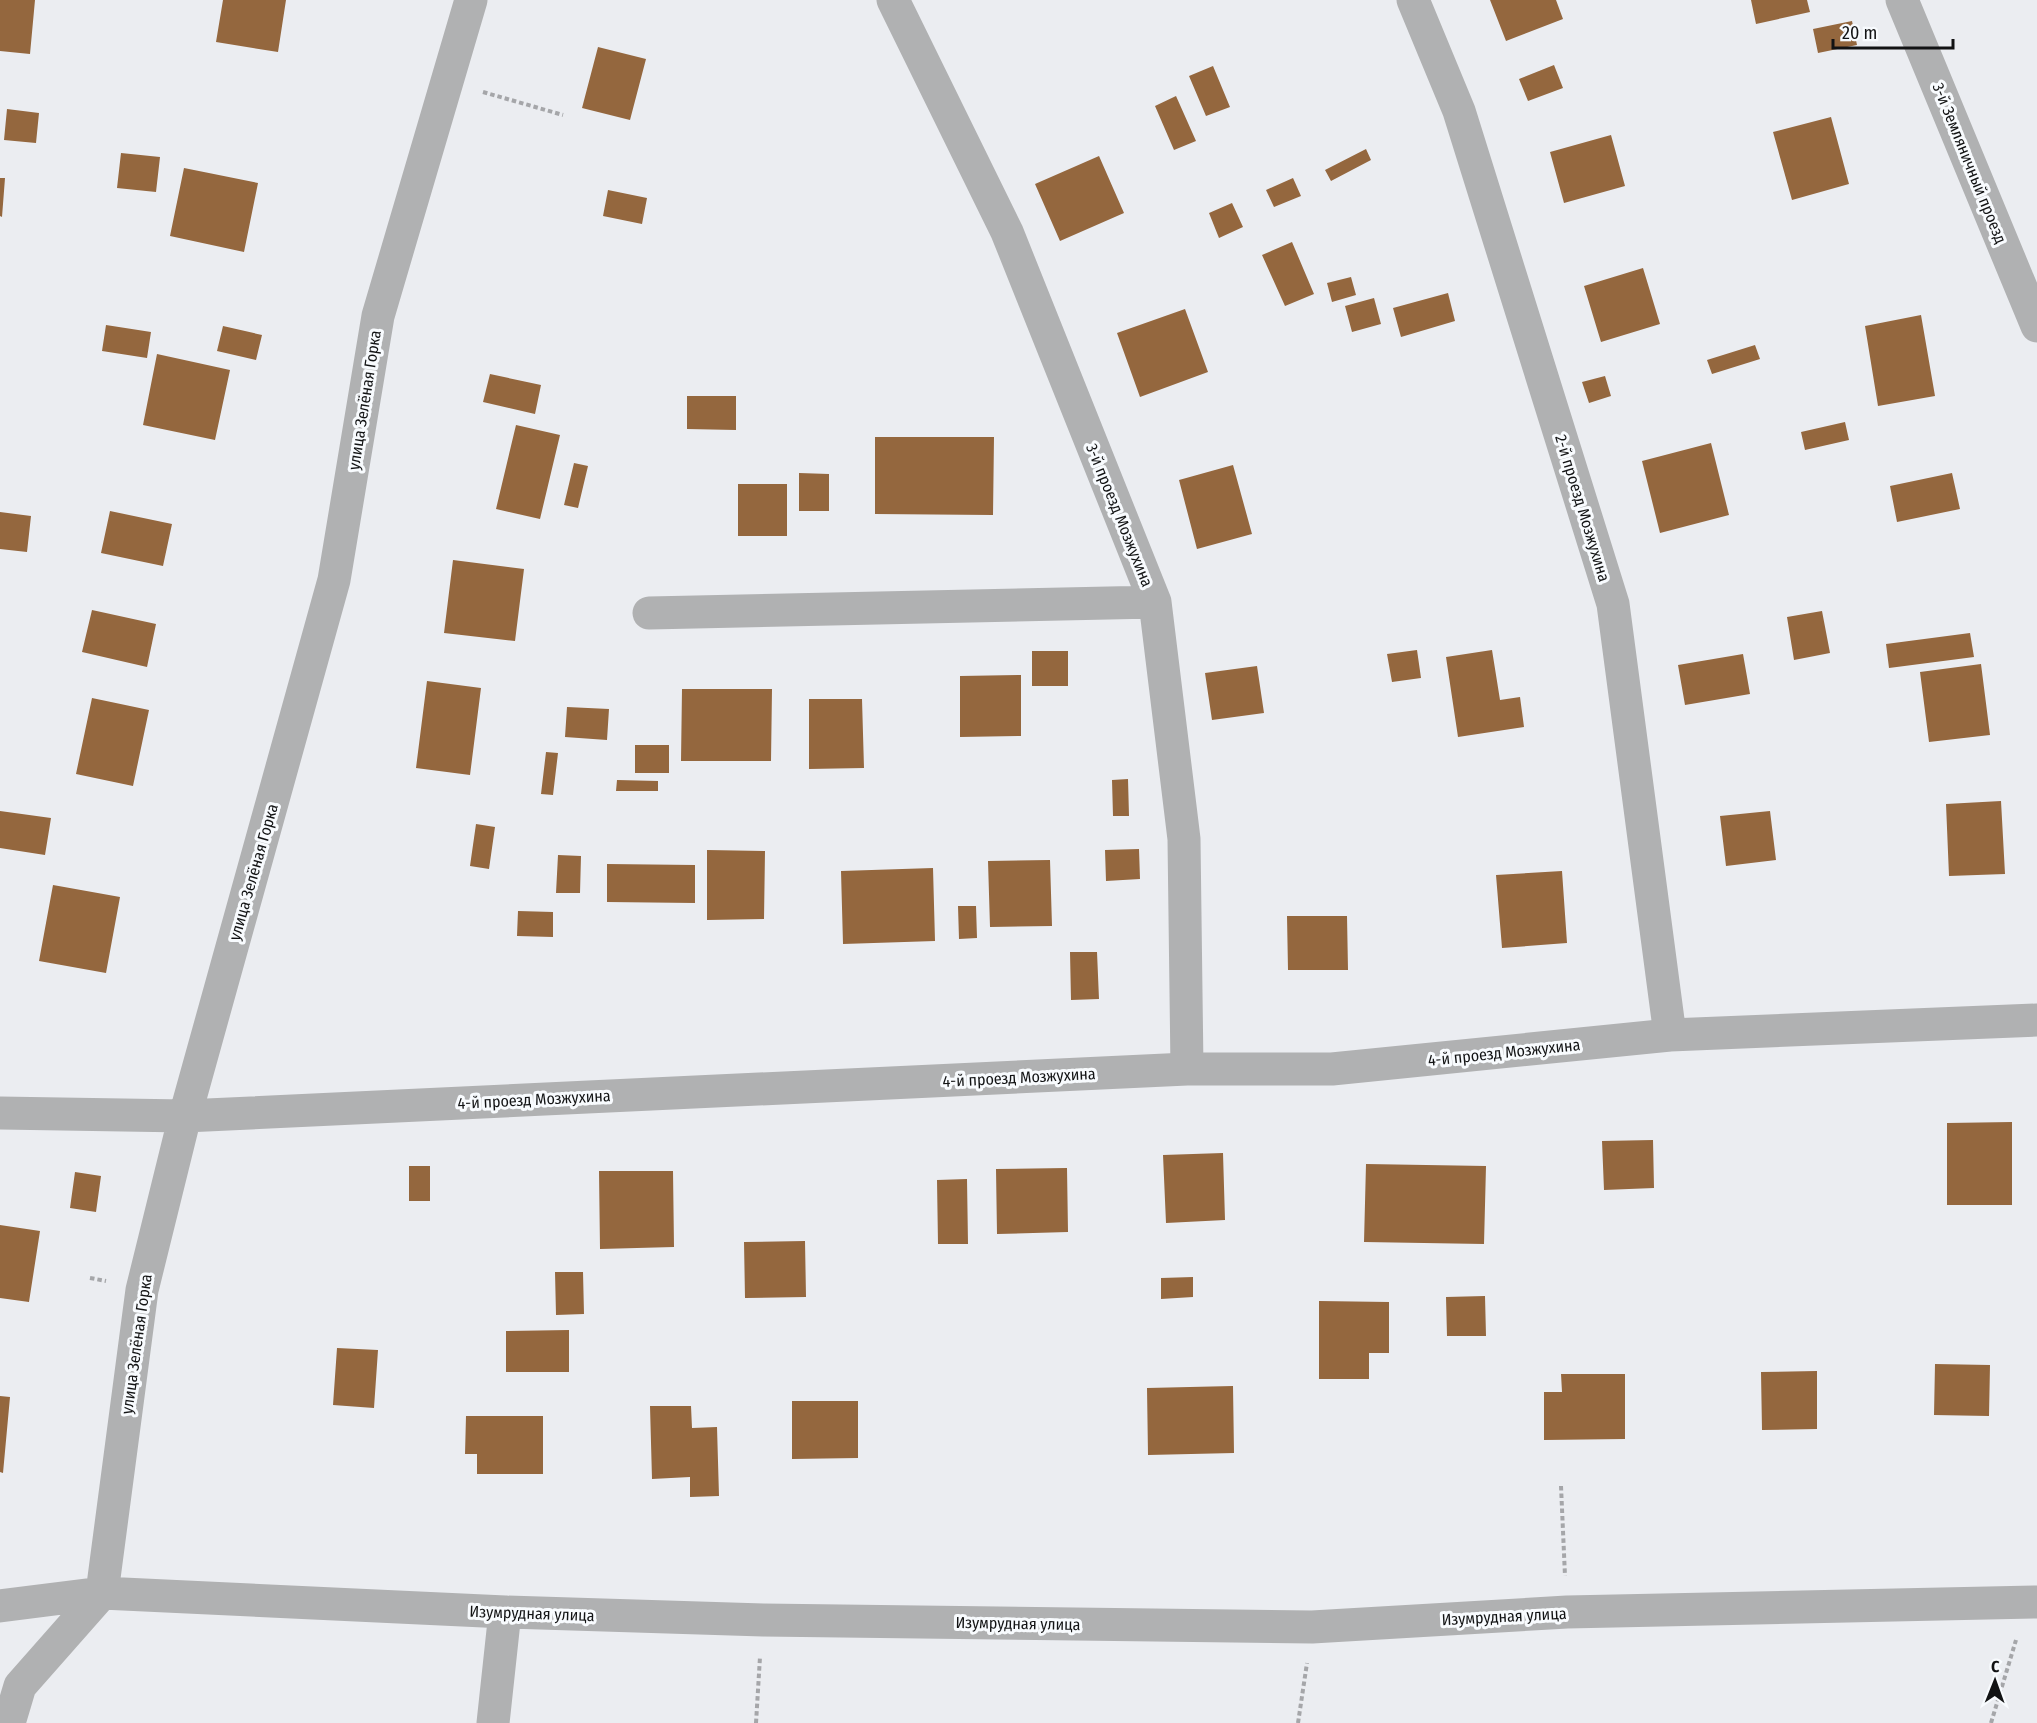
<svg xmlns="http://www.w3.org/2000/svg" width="2037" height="1723" font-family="'Fira Sans Condensed',sans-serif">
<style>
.building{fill:#94673e}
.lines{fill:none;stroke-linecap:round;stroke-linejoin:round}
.path{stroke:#a5a6a9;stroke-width:4;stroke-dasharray:4.5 3;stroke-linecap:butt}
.minor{stroke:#b0b1b2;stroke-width:33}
.labels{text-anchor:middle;stroke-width:6;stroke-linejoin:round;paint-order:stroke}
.street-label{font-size:16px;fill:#121314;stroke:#f8fbfe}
</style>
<rect width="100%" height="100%" fill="#ebedf1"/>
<!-- building -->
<path class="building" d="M0,0H35L30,54L0,51Z
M223,0H286L278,52L216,42Z
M1490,0H1556L1563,19L1506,41Z
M1751,0H1807L1810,12L1756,24Z
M1852,21L1857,45L1818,53L1813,29Z
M598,47L646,59L630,120L582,108Z
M1554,65L1563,88L1528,101L1519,79Z
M1213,66L1230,107L1206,116L1189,76Z
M1176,96L1196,141L1174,150L1155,106Z
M7,109L39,113L36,143L4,140Z
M1831,117L1849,184L1792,200L1773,132Z
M1611,135L1625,186L1564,203L1550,152Z
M1366,149L1371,160L1331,181L1325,170Z
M121,153L160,157L156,192L117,188Z
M1099,156L1124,213L1060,241L1035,184Z
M184,168L258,183L244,252L170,236Z
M0,178H5L2,217L0,216Z
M1293,178L1301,196L1274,207L1266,190Z
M608,190L647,198L642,224L603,216Z
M1232,203L1243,227L1219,238L1209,213Z
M1292,242L1314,294L1285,306L1262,255Z
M1643,268L1660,324L1601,342L1584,286Z
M1351,277L1356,295L1332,302L1327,283Z
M1448,293L1455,321L1401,337L1393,308Z
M1374,298L1381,324L1352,332L1345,306Z
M1185,309L1208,372L1140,397L1117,333Z
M1921,315L1935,396L1878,406L1865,326Z
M106,325L151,332L147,358L102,351Z
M223,326L262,335L256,360L217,351Z
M1755,345L1760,359L1712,374L1707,360Z
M157,354L230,370L215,440L143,425Z
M490,374L541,385L535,414L483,402Z
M1605,376L1611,396L1589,403L1582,382Z
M687,396H736V430L687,429Z
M1845,422L1849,440L1805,450L1801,432Z
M516,425L560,435L540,519L496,509Z
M875,437H994L993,515L875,514Z
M1711,443L1729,515L1660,533L1642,461Z
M574,463L588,466L578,508L564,505Z
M1233,465L1252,534L1197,549L1179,480Z
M799,473L829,474V511H799Z
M1952,473L1960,509L1897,522L1890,486Z
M738,484H787V536H738Z
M110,511L172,524L163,566L101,553Z
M0,512L31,516L27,552L0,549Z
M453,560L524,569L515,641L444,633Z
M92,610L156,624L147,667L82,652Z
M1822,611L1830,653L1794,660L1787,617Z
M1970,633L1974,657L1889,668L1886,644Z
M1417,650L1421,678L1392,682L1387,654Z
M1492,650L1500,700L1520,697L1524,727L1458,737L1446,657Z
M1032,651H1068V686H1032Z
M1743,654L1750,694L1685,705L1678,665Z
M1981,664L1990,735L1929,742L1920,672Z
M1257,666L1264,713L1212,720L1205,673Z
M1021,675V736L960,737V676Z
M427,681L481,688L470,775L416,768Z
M682,689H772L771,761H681Z
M92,698L149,710L133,786L76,774Z
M809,699H862L864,768L809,769Z
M567,707L609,709L607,740L565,737Z
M635,745H669V773H635Z
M546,752L558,753L553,795L541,794Z
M1128,779L1129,816H1113L1112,780Z
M617,780L658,781V791H616Z
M2001,801L2005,874L1949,876L1946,804Z
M0,811L51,818L45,855L0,848Z
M1770,811L1776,860L1726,866L1720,816Z
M476,824L495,827L489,869L470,866Z
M1139,849L1140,879L1106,881L1105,850Z
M707,850L765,851L764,919L707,920Z
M558,855L581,856L580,893H556Z
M1050,860L1052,926L990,927L988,861Z
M607,864L695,865V903L607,902Z
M933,868L935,941L843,944L841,871Z
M1562,871L1567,943L1502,948L1496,875Z
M53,885L120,897L106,973L39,961Z
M958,906H976L977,938L959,939Z
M518,911L553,912V937L517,936Z
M1287,916H1347L1348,970H1288Z
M1070,952H1097L1099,999L1071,1000Z
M2012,1122V1205H1947V1123Z
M1653,1140L1654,1188L1604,1190L1602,1141Z
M1223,1153L1225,1220L1166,1223L1163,1155Z
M1366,1164L1486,1166L1484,1244L1364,1242Z
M409,1166H430V1201H409Z
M1067,1168L1068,1232L997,1234L996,1169Z
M599,1171H673L674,1247L600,1249Z
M75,1172L101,1176L96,1212L70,1208Z
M967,1179L968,1244H938L937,1180Z
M0,1225L40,1231L29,1302L0,1298Z
M805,1241L806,1297L745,1298L744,1242Z
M555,1272H583L584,1314L556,1315Z
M1193,1277V1297L1161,1299V1278Z
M1485,1296L1486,1336H1447L1446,1297Z
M1319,1301L1389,1302V1353H1369V1379H1319Z
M569,1330V1372H506V1331Z
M337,1348L378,1350L374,1408L333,1405Z
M1935,1364L1990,1365L1989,1416L1934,1415Z
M1817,1371V1429L1762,1430L1761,1372Z
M1561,1374H1625V1439L1544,1440V1392H1562Z
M1233,1386L1234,1453L1148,1455L1147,1388Z
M0,1396L10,1397L3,1473L0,1472Z
M792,1401H858V1458L792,1459Z
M650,1406H691L692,1428L717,1427L719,1496L690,1497V1477L652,1479Z
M466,1416H543V1474H477V1454H465Z"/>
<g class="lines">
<!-- path -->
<path class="path" d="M483,92L563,115
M90,1278L106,1281
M1561,1486L1565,1576
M756,1723L760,1657
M1298,1723L1307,1663
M1991,1723L2016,1640"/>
<!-- minor -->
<path class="minor" d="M893,0L1007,232L1155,602L1184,839L1187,1069
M1413,0L1459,111L1613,604L1670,1035
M1902,0L2037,326
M649,613L1155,602
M0,1113L185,1116L1187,1069H1332L1670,1035L2037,1020
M0,1606L102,1593L505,1612L763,1620L1312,1627L1567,1612L2037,1602
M9,1723L20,1686L102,1593L142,1290L185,1116L334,580L378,316L471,0
M493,1723L505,1612"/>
</g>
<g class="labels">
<!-- street labels -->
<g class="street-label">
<text transform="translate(1970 163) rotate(68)" y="6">3-й Земляничный проезд</text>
<text transform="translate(364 400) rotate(-81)" y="6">улица Зелёная Горка</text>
<text transform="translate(1583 508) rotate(73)" y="6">2-й проезд Мозжухина</text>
<text transform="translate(1120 515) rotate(68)" y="6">3-й проезд Мозжухина</text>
<text transform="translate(253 872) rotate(-74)" y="6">улица Зелёная Горка</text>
<text transform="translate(1504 1052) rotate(-6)" y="6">4-й проезд Мозжухина</text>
<text transform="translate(1019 1077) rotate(-3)" y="6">4-й проезд Мозжухина</text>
<text transform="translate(534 1099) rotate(-3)" y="6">4-й проезд Мозжухина</text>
<text transform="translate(136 1344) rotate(-82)" y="6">улица Зелёная Горка</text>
<text transform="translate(532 1613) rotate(2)" y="6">Изумрудная улица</text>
<text transform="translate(1504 1616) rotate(-3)" y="6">Изумрудная улица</text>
<text transform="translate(1018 1623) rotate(1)" y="6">Изумрудная улица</text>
</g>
</g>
<!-- north arrow -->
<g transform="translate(1995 1681) rotate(1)" stroke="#f8fbfe" stroke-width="4.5" paint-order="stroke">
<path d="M0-4.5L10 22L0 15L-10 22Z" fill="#121314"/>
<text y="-9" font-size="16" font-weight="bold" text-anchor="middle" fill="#121314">С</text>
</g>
<!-- scale -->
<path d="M1833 39v9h120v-9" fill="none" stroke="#121314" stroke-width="3"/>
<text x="1842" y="39" font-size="18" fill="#121314" stroke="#f8fbfe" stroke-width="4.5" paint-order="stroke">20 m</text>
</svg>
